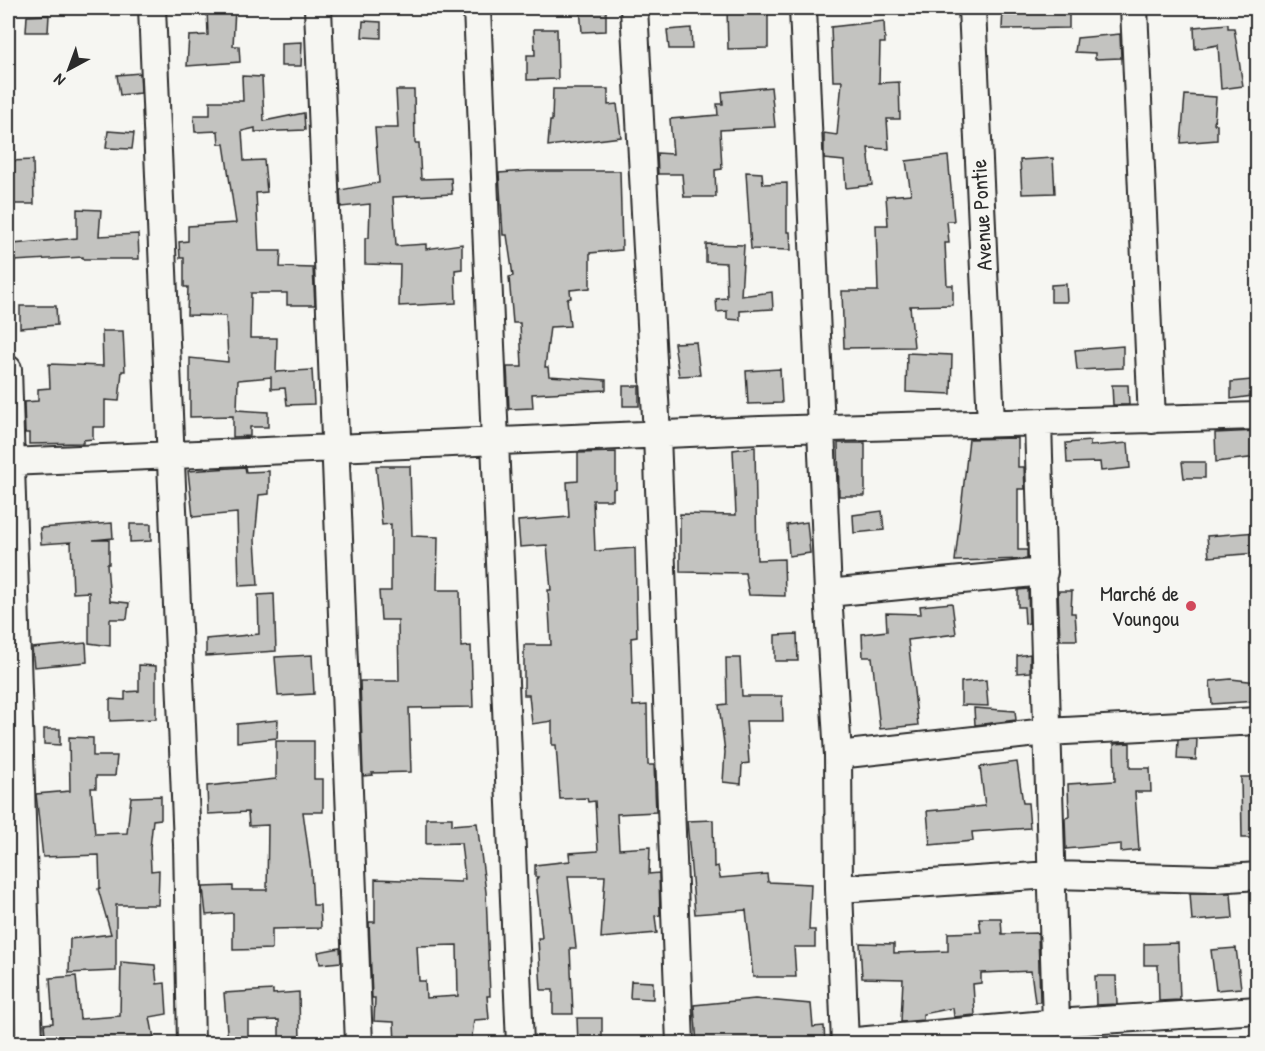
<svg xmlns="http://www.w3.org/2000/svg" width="1265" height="1051" font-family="'Patrick Hand',sans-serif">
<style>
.building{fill:#c3c3c0;stroke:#2b2b2b;stroke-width:1.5;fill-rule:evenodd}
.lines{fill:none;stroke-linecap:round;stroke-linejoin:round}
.minor-casing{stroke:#2b2b2b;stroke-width:30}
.minor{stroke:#f6f6f2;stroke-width:26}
.poi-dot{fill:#d1495b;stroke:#f6f6f2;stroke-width:2}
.labels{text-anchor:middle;stroke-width:5;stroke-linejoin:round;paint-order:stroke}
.street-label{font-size:22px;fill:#2b2b2b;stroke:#f6f6f2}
.poi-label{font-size:22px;fill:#2b2b2b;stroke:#f6f6f2;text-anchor:end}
</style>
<rect width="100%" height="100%" fill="#f6f6f2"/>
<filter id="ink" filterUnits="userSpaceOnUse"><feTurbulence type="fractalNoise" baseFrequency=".0167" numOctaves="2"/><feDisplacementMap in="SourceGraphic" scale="12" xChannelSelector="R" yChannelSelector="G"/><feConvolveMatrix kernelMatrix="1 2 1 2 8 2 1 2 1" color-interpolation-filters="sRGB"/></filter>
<g filter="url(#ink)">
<!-- building -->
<path class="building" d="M207,8H235L233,46H239L240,62L187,66L189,36L208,35Z
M580,8H606V31L582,32Z
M727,8H768V48L728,49Z
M1003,8H1069V28L1002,29Z
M49,15L48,32H26L27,16Z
M363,21L381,22V38L362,37Z
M884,21L885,43H880L879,83L899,82L900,119H887L889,149L868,148L872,185L846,188L844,161L824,159V133L837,135L842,81H833L831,27Z
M1228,24V28H1234L1243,86L1221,89L1218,45L1195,49L1194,27Z
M691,28L692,49H669L667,30Z
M534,29H557L558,79L527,80V55H535Z
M1120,34L1121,58L1095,59V53L1075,52L1077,38Z
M302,42L301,66H281V43Z
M140,73L141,93L120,95L117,75Z
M242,76L262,77L264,121L304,113L305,130L255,132V128L242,131L244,161L264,160L267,192L256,193L259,251H281L280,267L313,268L315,305H287V293H251L250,338H277L276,372L312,370L314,404L287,405L285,388L271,389V377L238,380L237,410L268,412V427H250V436L233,437V416L190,417V358L228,362L226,316L187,315L188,287H184V258H180L179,242L188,241V226L236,223L224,144H219L218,131L195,132L194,115H210V101H243Z
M771,87L775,127L720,130L722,169L715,170L716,197H684L682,174H658L657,153L673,154L670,119L718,115L717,104H723L722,92Z
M553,89H608V105L617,104L621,137L548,146L550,121H552Z
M396,90H414L415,143H419L421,179L451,178L452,194L393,197L396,246L426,244V249L462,244V269L455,270L456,303L399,306L400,265L365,264V238H369L370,204L341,207L340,190L379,183L375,128H398Z
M1185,95L1216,97L1214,124H1217V140L1181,143Z
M108,131L134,133L132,149L106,148Z
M948,156L954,221H947L949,243H945L947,285H953V305L910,306L914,347L844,348L842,291H878L876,225H888L886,196L911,194L906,161Z
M1053,158L1055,193L1022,194L1020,160Z
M33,160L34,204H10V161Z
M529,171H620L622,250L590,253V288L570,290L571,298L567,299L570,326L550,327L545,367H548L549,376L606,380V390L532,394L533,408L509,409L507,367H522L520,323H513L509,277L513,276L507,235H503L499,173Z
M746,172L762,173L763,184L787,183V232H790L791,250L751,249Z
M77,209L101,210L99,236L138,234L139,259H83V257L14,261L13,244L77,238Z
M706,244L744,245L741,296L772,292L773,309L740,311V320L727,319V311L717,312L716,299L727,298L726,263L706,262Z
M1066,284L1067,302H1051V285Z
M20,306H56L57,325L20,328Z
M102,331H123L125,371H122L119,401L105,400V427H93V439L83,440V443L29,444V433H25L24,402L38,401V389L50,388L49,364L103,366Z
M696,342L700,375L679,376L674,343Z
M1123,346V368L1077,370L1075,350Z
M907,353L952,355L951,394L906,392Z
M780,369L782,403L748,404L746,371Z
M1251,380L1252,396L1231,399V382Z
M1112,385H1128L1129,405H1113Z
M623,386H639V406H623Z
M1257,431V457L1216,462L1215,433Z
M1018,438V467H1024L1025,489H1018V550H1027V559L955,561L969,439Z
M1090,441V446L1128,443L1130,468L1101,471L1100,462L1067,463L1066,443Z
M838,443H865V496H839Z
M755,447L757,560L784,559L785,596L749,595L745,573L680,572V514L736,515L733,450Z
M616,452V488L613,489V500H593L595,551L635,548L637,637L631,638L633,706L647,705L648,765H654L656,812L617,814L619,849L650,847L649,874L659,873L660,915L655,916L657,933L601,938L605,876H568L576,948H570L573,1014H553V990H541L538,938H542L536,880L538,877H535V865L570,861L569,853L598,851L595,801L588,802L587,798L560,799L556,745H552V721L532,724L529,695H524V645H551L548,590H551L547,545L520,547L518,521L569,517L567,482L578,481V453Z
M1182,462H1205V478H1184Z
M376,466H410L412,536L438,537L437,590H460L461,647L471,646L473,707L409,708L411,772L372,773L373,775L363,776L360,681H399L398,620H381L379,591H391V524L382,525Z
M245,467L246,472L269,471V494L259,495L255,540L258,585L239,586L237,513L193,517L188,471Z
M882,511L884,530L854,533L853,515Z
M807,522L810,553L789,556L787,525Z
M112,523L113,538L93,540H109V564H107L110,601L129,603L127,619H110V646L89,643V592L73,593L71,542L41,544L40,528Z
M130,524H151V541L130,542Z
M1257,532V553L1209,557L1207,536Z
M1028,589L1029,623L1025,624L1024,607H1018V590Z
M1058,591H1072L1071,613H1075L1077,640H1060Z
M274,594L276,651L206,656V639L259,634L258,595Z
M952,603L956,634L908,640L918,725L880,729L872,657H863L862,634L887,631L886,613L921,614L920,606Z
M797,634L798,661H775V635Z
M86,643L87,662L34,667L32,648Z
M1030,654V672L1017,673V656Z
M312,655L314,694L278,696L275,657Z
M726,658H740L742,696H782L783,721H746L749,763L742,764L741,784L723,782L725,752L719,705L727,704Z
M139,665L156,666V719L110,721V699L125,700V692L139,691Z
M1231,679L1257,682V701L1212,704L1210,681Z
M986,680L988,706L961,705V682Z
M974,708L1015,711L1016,720L975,725Z
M278,720L277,738L237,742V724Z
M44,729H60V745L44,744Z
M69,737L93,738V756H117L115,776H96V788H91L95,834L127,833L131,797L161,796V819L153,820L150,848L151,871L159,870L158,905H116V971L69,973L70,939L111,934L98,889L100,888L99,855L43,857L36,794L70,791Z
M1197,739L1196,760L1177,759L1178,740Z
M276,741H314V779H323V812H303L311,870L313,905H320L321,928L272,929V949L233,950V913L206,915L203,887L233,886V890H267L268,825L249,826L248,812L208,814L207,786L276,779Z
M1130,743V768H1150L1151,792H1135L1139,850L1121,852V844L1066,849L1065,818L1069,817L1068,784L1115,781L1114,744Z
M1017,762L1023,803H1028L1030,828L972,832L973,841L930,845L927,811L985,806L980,767Z
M1241,777H1257V838H1242Z
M426,818H452V825L477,823L486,892L490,996H487L489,1019L474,1020L471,1044H395L394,1022L374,1021L375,998H372L369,922H375V879L461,882V879H465L461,843L426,844ZM457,945L458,996L426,998L425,981H419L417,946Z
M713,820L714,867L718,866L720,878L767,874L768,882L811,884L809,930H815V947H794L796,977H753L746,910L695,914L687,821Z
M1190,893H1231L1233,918L1192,921Z
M979,918H1001L1002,934L1038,933L1040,1002H1035L1031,971L981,973V983L973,984L975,1015L954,1017L953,1008L923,1014V1020L901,1022L903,979L862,978L860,943L894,944V953L948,951V933L981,932Z
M1178,943L1180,1000L1159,1001L1158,965H1144V944Z
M340,948L341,962L320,964L318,952Z
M1236,948L1241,988L1216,990L1211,950Z
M121,962L155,965L157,984L165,983L167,1014L150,1017L155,1044H46L44,1024L53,1023L50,978L76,976L80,1019L120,1016Z
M1095,976H1116L1117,1004L1096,1005Z
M631,981L653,982V999L630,998Z
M273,990V994L299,992L300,1042L279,1041V1020L248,1021V1044H228L224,993Z
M755,999L811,1004L813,1027L824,1026L825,1044H753V1041L697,1044L694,1005Z
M577,1018H602V1044H578Z"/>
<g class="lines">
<!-- minor casing -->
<g class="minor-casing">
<path id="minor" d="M152,8L187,844L191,1044
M318,8L359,1044
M477,8L520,1044
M634,8L657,435L680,1044
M803,8L828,593L838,755L839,889L845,1044
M972,8L991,423
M1134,8L1152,420
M8,369L29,1044
M1038,423L1056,1023
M8,462L760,430L1258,416
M828,593L1044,572
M838,755L1046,732L1258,721
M839,889L1051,875L1215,879L1258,876
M845,1042L1056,1023L1258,1010"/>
</g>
<!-- minor -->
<use href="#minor" class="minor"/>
</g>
</g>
<!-- markers -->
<circle class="poi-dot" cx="1191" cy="606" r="6"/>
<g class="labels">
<!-- street labels -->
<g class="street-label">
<text transform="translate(981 215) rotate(-93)" y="8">Avenue Pontie</text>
</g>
<!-- poi labels -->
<g class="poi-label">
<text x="1179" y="601">Marché de<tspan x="1179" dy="25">Voungou</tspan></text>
</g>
</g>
<!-- margin -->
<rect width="1265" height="1051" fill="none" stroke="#f6f6f2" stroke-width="30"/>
<rect x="15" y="15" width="1235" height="1021" fill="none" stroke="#2b2b2b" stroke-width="2" filter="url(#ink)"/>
<!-- north arrow -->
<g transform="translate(69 69) rotate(221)" stroke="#f6f6f2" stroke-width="4.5" paint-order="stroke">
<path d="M0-4.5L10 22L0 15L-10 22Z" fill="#2b2b2b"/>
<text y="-9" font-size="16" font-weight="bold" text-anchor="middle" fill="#2b2b2b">N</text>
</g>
</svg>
